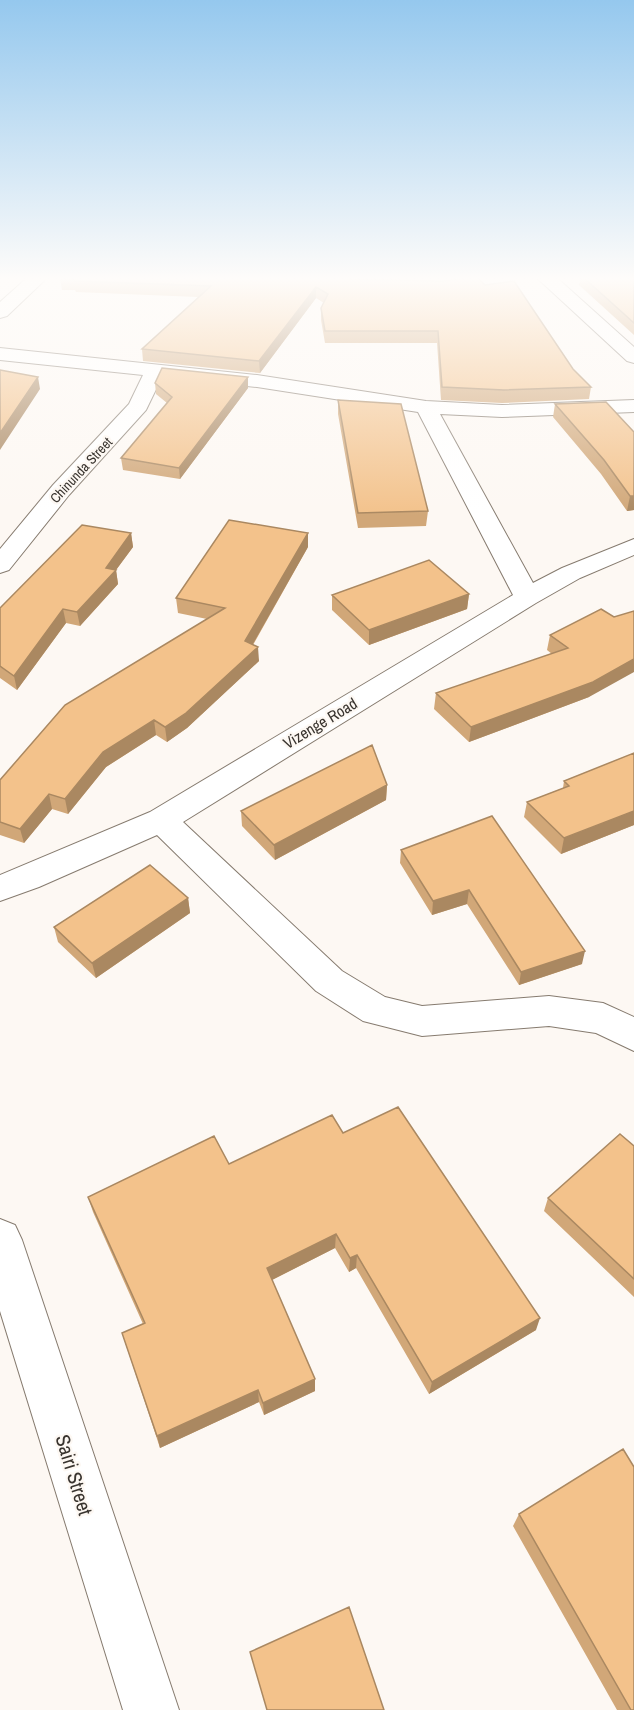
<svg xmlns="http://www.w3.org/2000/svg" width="634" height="1710" font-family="'Archivo Narrow',sans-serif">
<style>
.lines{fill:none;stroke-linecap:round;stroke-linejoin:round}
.street-casing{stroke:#867b6f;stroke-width:2}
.street{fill:#fff;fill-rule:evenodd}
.wall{fill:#d1a778}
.shaded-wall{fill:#aa8861}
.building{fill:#f3c28b;stroke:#aa8861;stroke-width:1.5}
.labels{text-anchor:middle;stroke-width:4.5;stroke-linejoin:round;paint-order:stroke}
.far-street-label{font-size:14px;fill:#39342f;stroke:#fdf8f3}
.street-label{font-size:16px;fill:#39342f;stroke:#fdf8f3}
.near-street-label{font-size:20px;fill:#39342f;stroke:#fdf8f3}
</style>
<rect width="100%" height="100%" fill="#fdf8f3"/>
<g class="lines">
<!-- street casing -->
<g class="street-casing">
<path id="street" d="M28,277H48L7,316L0,318V302Z
M536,277H556L634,347V363L627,361Z
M0,348L257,375L426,401L502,405L634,400V412L502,417L440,414L533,583L562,568L634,539V555L580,578L536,603L183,822L342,971L385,997L422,1006L549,996L603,1003L634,1017V1051L596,1033L549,1026L422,1036L363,1021L316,991L157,835L39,887L0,901V875L150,812L513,595L418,412L257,387L162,377L146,410L69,495L9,570L0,573V549L53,485L129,404L143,375L0,360Z
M0,1219L15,1225L22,1240L179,1710H123L0,1311Z"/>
</g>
<!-- street -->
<use href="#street" class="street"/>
</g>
<!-- wall -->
<path class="wall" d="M581,277H634V335L579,285Z
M60,278L350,279L573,369L591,387L589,399L502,403L441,400L437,343H325L321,320V308L324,303L316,298L260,373L143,361L142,349L198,297L76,292L75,290H62Z
M155,383L248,388L180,479L123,470L121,458L167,403L156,394Z
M338,400L428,511L426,526L358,528L338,414Z
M555,404L634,432V510L627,511L601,474L553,417Z
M131,533L133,547L116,570L118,584L80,626L66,623L17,690L0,678V608Z
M308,547L253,645L259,661L187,728L167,742L156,735L106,767L68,814L52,809L24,843L0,835V780L207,619L178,613L176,598Z
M469,594L467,609L369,645L332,610V595Z
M614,617L589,697L469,742L434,709L436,693L552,654L547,650L550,635Z
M634,753V825L561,854L524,817L527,802L563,788L564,781Z
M387,785L386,800L275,860L242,826L241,811Z
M492,816L582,964L519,985L467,904L432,915L400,863L401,850Z
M188,898L190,913L96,978L58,942L54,927Z
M343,1133L536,1330L429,1394L356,1268L349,1272L335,1248L272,1280L315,1391L264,1415L259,1402L160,1448L122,1333L143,1324L93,1212L88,1197L229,1164Z
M634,1146V1297L544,1211L548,1198Z
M519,1514L634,1710H617L513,1526Z"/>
<!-- shaded-wall -->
<path class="shaded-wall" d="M316,287V298L260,373L259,361Z
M38,377L40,389L0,450V433Z
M248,377V388L180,479L179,468Z
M630,496H634V510L627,511Z
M131,533L133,547L116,570L118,584L80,626L77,612L106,568Z
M308,533V547L246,656L245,641Z
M469,594L467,609L369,645V630Z
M63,609L66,623L17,690L14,676Z
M258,647L259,661L187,728L167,742L165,727Z
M634,659V672L589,697L469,742L471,727Z
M154,720L156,735L106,767L68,814L65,799L103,752Z
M387,785L386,800L275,860L274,845Z
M49,794L52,809L24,843L20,829Z
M634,811V825L561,854L564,838Z
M469,890L467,904L432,915L433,901Z
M188,898L190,913L96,978L92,963Z
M585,951L582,964L519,985L521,972Z
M336,1234L335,1248L268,1282L267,1268Z
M357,1255L356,1268L349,1272L350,1258Z
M540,1318L536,1330L429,1394L432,1382Z
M315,1379V1391L264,1415L263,1403Z
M258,1390L259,1402L160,1448L157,1436Z"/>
<!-- building -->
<path class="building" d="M61,277H350V279L442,281L477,277L485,285L514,281L573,369L591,387L504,390L442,387L438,331H325L321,308L328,294L316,287L259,361L142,349L211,286L74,281L75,279L60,278Z
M583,277H634V323Z
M162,368L248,377L179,468L121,458L172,397L155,383Z
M0,370L38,377L0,433Z
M338,400L401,404L428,511L358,513Z
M606,402L634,432V496H630L604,460L555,404Z
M229,520L308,533L245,641L258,647L186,713L165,727L154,720L103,752L65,799L49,794L20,829L0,822V780L65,705L225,608L176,598Z
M82,525L131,533L106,568L116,570L77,612L63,609L14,676L0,666V608Z
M429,560L469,594L369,630L332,595Z
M601,609L614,617L634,611V659L593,682L471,727L436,693L568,648L550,635Z
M372,745L387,785L274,845L241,811Z
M634,753V811L564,838L527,802L569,786L564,781Z
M492,816L585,951L521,972L469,890L433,901L401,850Z
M150,865L188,898L92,963L54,927Z
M398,1107L540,1318L432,1382L357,1255L350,1258L336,1234L267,1268L315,1379L263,1403L258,1390L157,1436L122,1333L145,1323L88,1197L214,1136L229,1164L332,1115L343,1133Z
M620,1134L634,1146V1279L548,1198Z
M623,1449L634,1467V1710H631L519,1514Z
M349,1607L384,1710H267L250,1652Z"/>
<!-- sky -->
<linearGradient id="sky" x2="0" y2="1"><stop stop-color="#95c8ee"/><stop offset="0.54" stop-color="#fefcfa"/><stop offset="1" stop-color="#fefcfa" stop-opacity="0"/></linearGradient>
<rect width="634" height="516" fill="url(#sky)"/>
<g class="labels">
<!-- far-street labels -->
<g class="far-street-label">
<text transform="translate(81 470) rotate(-47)" y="5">Chinunda Street</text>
</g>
<!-- street labels -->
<g class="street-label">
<text transform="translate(320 723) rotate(-31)" y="6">Vizenge Road</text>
</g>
<!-- near-street labels -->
<g class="near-street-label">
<text transform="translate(74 1475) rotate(73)" y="7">Sairi Street</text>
</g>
</g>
</svg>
